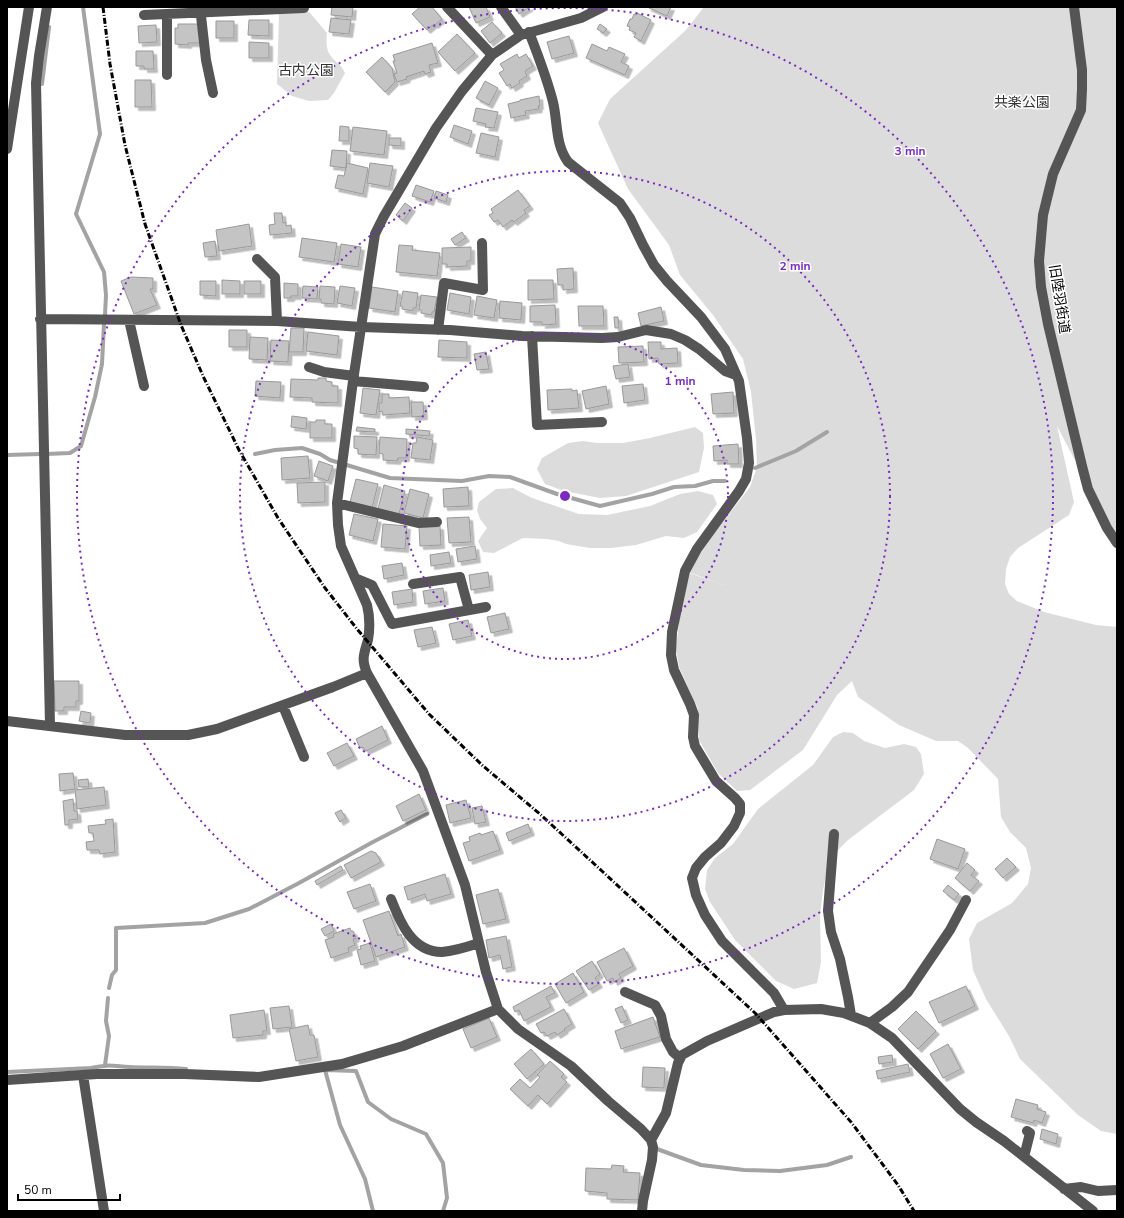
<svg xmlns="http://www.w3.org/2000/svg" width="1124" height="1218" font-family="'Nunito Sans','Noto Sans JP',sans-serif">
<style>
.green{fill:#dcdcdc}
.lines{fill:none;stroke-linecap:round;stroke-linejoin:round}
.stream{stroke:#a3a3a3;stroke-width:4}
.building{fill:#c4c4c4;stroke:#999;filter:url(#shadow)}
.minor{stroke:#555;stroke-width:10}
.rail{stroke:#000;stroke-width:3;stroke-dasharray:6 2 1 2;stroke-linecap:butt}
.ring{fill:none;stroke:#7b2cbf;stroke-width:2;stroke-dasharray:2 4}
.labels{text-anchor:middle;stroke-width:3;stroke-linejoin:round;paint-order:stroke}
.park-label{font-size:14px;fill:#333;stroke:#fff}
.street-label{font-size:14px;fill:#000;stroke:#fff}
.centre{fill:#7b2cbf;stroke:#fff;stroke-width:2}
.ring-label{font-size:12px;text-anchor:middle;font-weight:bold;fill:#7b2cbf;stroke:#fff;stroke-width:3;stroke-linejoin:round;paint-order:stroke}
</style>
<defs>
<filter id="shadow"><feDropShadow dx="3.5" dy="3.5" stdDeviation="0" flood-color="#0004"/></filter>
</defs>
<rect width="100%" height="100%" fill="#fff"/>
<!-- green -->
<path class="green" d="M704,7H1117V540L1057,426L1074,502L1069,515L1018,548L1010,557L1006,569L1005,584L1009,594L1017,601L1044,612L1096,625L1117,627V1134L1101,1131L1078,1115L1020,1059L1009,1036L986,999L973,970L969,939L977,923L1012,903L1028,884L1031,868L1026,848L1010,832L1001,817L998,779L968,748L958,741H936L899,725L858,697L852,681L837,695L803,750L750,790L737,791L718,773L699,740L698,709L679,667L676,648L681,606L689,573L724,585L688,572L716,531L750,487L757,467L756,439L751,392L743,359L713,315L680,275L669,245L628,189L598,123L610,99L686,30Z
M306,11L310,13L327,33C326,41 326,49 330,55C335,62 342,65 345,73L334,93L328,100L309,101L292,96L277,84L279,12Z
M695,427L703,433L704,448L699,472L626,496L600,498L564,491L545,484L537,469L542,458L568,443L583,441L597,443H623L650,438Z
M513,488L532,498L579,514L607,515L650,506L680,494L698,491L713,495L717,504L697,532L684,538L666,536L636,545L611,548H590L566,544L559,541L547,539L523,538L494,553L483,552L478,541L487,528L480,519L477,510L479,502L496,489Z
M843,732L853,733L864,741L885,748L904,744L916,747L921,754L924,774L914,790L848,840L835,853L827,872L823,890L820,915L821,962L817,983L794,989L776,981L735,940L710,902L705,889L707,870L715,858L733,844L758,809L813,765L833,737Z"/>
<g class="lines">
<!-- stream -->
<path class="stream" d="M83,7L100,134L76,214L104,272L106,295L105,315
M42,84L49,27
M46,454L70,453L81,446L95,397L102,364L104,324
M255,454L275,450L302,448L320,454L330,460L390,478L462,481L489,476L510,477L557,494L600,506L652,494L674,487L695,486L713,481H725
M7,455L40,454
M755,468L796,451L827,432
M109,988L112,975L116,970V928L205,923L249,909L299,883L371,843L427,814
M105,1065L109,1036L106,1021L108,998
M7,1072L91,1068C108,1064 113,1066 129,1067C148,1068 167,1067 186,1069
M657,1149L701,1165L744,1170L780,1171L827,1165L851,1157
M373,1211L365,1179L340,1125L325,1070L356,1071L368,1102L391,1119L426,1134L443,1163L447,1198L443,1211"/>
</g>
<!-- building -->
<path class="building" d="M332,7H353L352,17L331,15Z
M420,7H432L442,19L435,25L434,24L427,30L412,14Z
M469,7H486L490,17L476,23Z
M515,7H530L519,14Z
M647,7H671L667,16Z
M637,13L651,20L641,41L634,37L636,33L629,30L630,27L627,26L630,19H632L634,14L636,15Z
M331,18L351,20L349,34L329,32Z
M249,20H269V36L248,35Z
M216,21H234V38H216Z
M492,22L502,33L490,43L481,31Z
M178,24H200V43H188V45L175,44V28H178Z
M600,24L607,29L603,33L597,29Z
M156,25L157,42L139,43L138,26Z
M457,34L475,53L455,71L438,52Z
M569,36L574,53L552,59L547,42Z
M249,42L269,43V58H249Z
M432,43L438,63L429,65L431,72L425,74L424,71L406,77L407,79L397,82L394,74L397,73L393,61H395L393,55Z
M592,44L607,51L609,47L625,54L621,62L629,66L625,75L586,58Z
M136,51H153L154,69H144V66H136Z
M517,54L519,58L526,54L533,66L525,71L527,76L519,81L520,83L512,88L510,84L507,86L499,73L504,70L500,64Z
M382,57L392,68L395,82L385,92L366,72Z
M135,80H151L152,107H135Z
M485,81L498,88L489,105L476,98Z
M539,96L540,106H538L539,109L525,111L526,115L511,118L508,104L520,101V100Z
M476,108L498,112L494,128L485,127L486,124L473,121Z
M454,125L472,131L468,144L450,137Z
M340,126L349,127V141H339Z
M353,127L387,131L384,155L350,151Z
M481,133L499,137L495,157L476,153Z
M389,138H401V146L389,145Z
M332,150L347,151L346,168L330,166Z
M347,163L368,168L363,194L335,188L338,175L344,176Z
M370,163L393,166L389,187L367,183Z
M416,185L434,191L430,202L412,196Z
M518,190L530,206L524,210L526,213L514,222L512,220L503,227L498,220L494,222L489,215L493,213L491,209Z
M436,191L448,195L446,202L434,198Z
M405,203L412,208L403,221L396,215Z
M274,213H282L283,223L286,222V226L291,225L292,233L270,235L269,225L275,224Z
M249,224L252,246L219,251L216,230Z
M462,232L466,238L455,245L451,239Z
M302,238L337,243L334,262L299,257Z
M215,241L217,256L205,257L203,243Z
M341,244L361,247L358,267L338,264Z
M399,245L413,246L412,250L440,253L437,276L396,272Z
M471,247V261H467V266L447,267V264H442V248Z
M573,268L574,289L563,290V285H558L557,269Z
M131,277L153,278V289H150L157,305L134,314L121,281Z
M222,280L240,281V294H222Z
M528,280H553L554,299L528,300Z
M200,281H216V296L200,295Z
M244,281H261V294H244Z
M284,283L298,284V296H291V298H284Z
M303,286L318,287L317,299L302,298Z
M320,286L335,287L334,304L321,303V299H319Z
M340,286L355,288L352,306L337,303Z
M372,287L398,291L395,312L369,308Z
M403,291L418,293L416,308H413V311L402,309V306H400Z
M450,293L471,297L469,314L447,310Z
M421,295L437,297L434,312H432V315L421,313V310L419,309Z
M477,296L497,300L494,318L474,315Z
M500,301L522,303L521,320L499,318Z
M555,305L556,324L542,325V322H530V306Z
M578,306H603L604,326H579Z
M661,307L664,321L641,326L638,313Z
M614,317H618L619,328H615Z
M291,328H304L303,352H289Z
M229,330H247V347H229Z
M308,332L339,336L337,355L306,351Z
M250,337L268,338L267,360L249,359Z
M271,340L289,341L288,362L270,361Z
M439,340L467,342V358L438,357Z
M648,342H661V349L677,348L678,363L659,364L658,358L649,359Z
M643,346L644,362L619,363L618,347Z
M486,352L489,369L477,370L474,354Z
M628,364L630,377L616,379L613,366Z
M318,378H326V381L332,382V386H338V403L312,402V398L290,397L291,379L318,380Z
M256,381L281,382L280,398L255,396Z
M643,384L645,400L624,403L622,386Z
M606,386L609,404L586,409L582,391Z
M363,388L380,390L376,415L360,413Z
M572,389V391L577,390L579,408L548,410L547,390Z
M733,392L734,413L713,414L711,394Z
M382,394H389V398L409,397L410,413L383,415L382,411L379,412V403H382Z
M411,402H423L424,416L412,417Z
M292,416L307,418L306,429L291,427Z
M316,420H325V424H332V438H310V422H316Z
M357,427L375,429V432L356,431Z
M406,429L430,431L429,436L406,434Z
M354,436L377,437L376,455L358,454V449L354,448Z
M380,437L407,439L406,458H398L397,461L383,460V454L379,453Z
M417,437L433,440L430,460L411,458L413,443H416Z
M738,444L739,464H727V460L714,461L713,446Z
M308,456L310,478L282,480L281,458Z
M319,461L333,466L328,481L314,476Z
M356,479L378,484L372,508L350,502Z
M325,482V502L298,503L297,483Z
M384,485L405,491L399,514L378,509Z
M468,487L469,506L444,507L443,489Z
M410,489L429,494L423,518L404,513Z
M354,514L378,519L373,541L349,535Z
M469,517L471,542L449,543L447,518Z
M383,524L407,526L405,549L381,547Z
M440,526L441,545L420,546L419,527Z
M475,546L477,559L458,562L456,549Z
M449,552L451,563L431,566L430,555Z
M402,563L404,575L384,579L382,566Z
M488,572L490,587L471,590L469,575Z
M443,588L445,601L425,604L423,591Z
M412,589L413,602L394,605L392,592Z
M505,613L509,629L491,633L487,617Z
M468,620L472,636L453,640L449,624Z
M432,627L436,643L418,647L414,630Z
M54,681H79V701H76V707H64V711H55Z
M81,711L91,713L90,723L79,721Z
M382,726L388,740L366,751L363,747L360,748L356,739Z
M347,743L354,756L334,766L327,753Z
M73,773L75,789L60,791L59,774Z
M88,779L89,787H79L78,780Z
M104,787L106,805L77,809L75,790Z
M419,794L426,810L403,821L396,806Z
M73,799L74,811H77L78,819L69,820V825H65L63,801Z
M466,800L471,818L450,823L446,805Z
M482,806L486,822L475,824L472,808Z
M341,810L346,818L340,822L335,813Z
M113,819L115,852L100,854L99,850H87L86,842L94,841L93,833H89L88,826L106,824L105,820Z
M528,824L531,832L509,841L506,833Z
M493,831L500,850L469,861L463,843L470,841L469,837L480,833L481,835Z
M937,839L965,849L958,869L930,859Z
M371,851L376,853L381,862L351,878L344,865Z
M1007,858L1016,867L1003,878L995,869Z
M967,863L975,870L971,875L979,881L970,891L955,878Z
M341,866L343,870L317,885L315,881Z
M445,874L451,894L427,901L425,894L408,900L404,887Z
M370,884L376,901L354,909L347,892Z
M948,885L959,894L954,900L943,891Z
M498,889L506,919L483,924L476,895Z
M389,911L398,936L401,934L405,947L376,957L363,920Z
M331,924L334,931L325,936L321,929Z
M350,928L351,931H353L356,938L353,939L355,945L348,948L349,952L331,958L325,940L334,937L333,934Z
M506,936L512,967L503,969L500,955L489,958L486,940Z
M370,943L375,961L361,965L357,950L361,949L360,946Z
M624,948L633,966L619,974L621,978L614,982L613,978L607,981L597,962Z
M592,961L600,974L595,978L599,984L589,990L576,971Z
M573,973L584,992L566,1003L555,984Z
M551,986L555,993L546,997L551,1007L524,1021L519,1010L515,1012L513,1007Z
M966,986L975,1006L939,1023L929,1002Z
M289,1006L292,1027L273,1029L270,1008Z
M622,1006L628,1020L621,1023L615,1009Z
M564,1009L572,1024L564,1029L565,1030L557,1035L555,1032L547,1036L544,1032L541,1033L536,1024Z
M264,1010L267,1031H263V1035L233,1038L230,1015Z
M916,1011L936,1031L918,1049L898,1029Z
M653,1017L660,1037L621,1049L615,1031Z
M489,1018L497,1037L471,1048L463,1029Z
M308,1025L310,1035H314L318,1057L296,1061L289,1029Z
M948,1044L961,1069L943,1078L930,1054Z
M531,1049L544,1064L527,1079L514,1064Z
M892,1055L893,1062L879,1064L878,1057Z
M550,1061L564,1074L561,1077L567,1082L547,1104L538,1095L528,1106L510,1089L520,1079L530,1088L540,1077L537,1075Z
M908,1064L910,1072L878,1079L876,1071Z
M643,1067L665,1068L664,1088L642,1087Z
M1016,1099L1038,1105L1037,1109L1046,1112L1042,1123L1034,1120L1033,1123L1011,1117Z
M1042,1129L1058,1134L1056,1144L1040,1139Z
M612,1165L624,1166L623,1172L640,1173L638,1200L607,1199V1193L585,1191L586,1168L611,1169Z"/>
<g class="lines">
<!-- minor -->
<path class="minor" d="M47,7L39,56L36,83L50,725
M200,7L206,60L213,93
M447,7L492,55
M501,7L521,35
M603,7L581,18L521,35L492,55L462,91L436,128L384,216L375,234L353,381L337,503L338,525L341,546L367,605C370,617 370,628 368,640C364,654 361,659 367,673L423,771L465,885L486,972L498,1009L518,1029L571,1066L608,1101L641,1129L651,1140L653,1147L652,1160L643,1201L642,1211
M1074,7L1082,70V89L1081,110L1053,174L1043,215L1039,261L1041,287L1048,324L1082,466L1088,489L1107,528L1117,543
M144,15L304,8V7
M529,32C538,55 547,78 553,102C558,123 555,144 568,162L620,203L630,218L643,245L654,265L667,281L701,317L725,349L739,381L747,438L749,463L746,479L739,491L697,549L685,571L672,632L671,655L674,670L690,704L694,715L693,737L695,746L716,781L735,798L740,804V813L734,826L721,843L705,857L696,868L692,878L696,895L705,915L722,941L774,993L784,1010
M167,75V14
M7,149L29,7
M257,259L275,277L277,321
M40,319L277,321L361,327L450,330L522,336L602,338L618,337L646,330L671,334L685,340L699,349L725,371L736,375
M129,320L144,386
M438,330L444,283L483,290L482,243
M532,336L537,425L602,422
M309,367L324,372L354,376
M353,381L424,387
M337,503L418,523L437,522
M355,578L372,585L392,624L486,607
M413,584L460,577L469,610
M283,706L304,757
M7,721L125,735H188L217,729L333,687L367,673
M834,834L828,911L831,932L840,959L848,997L851,1015
M391,899C400,922 412,952 442,952C455,951 467,947 479,943
M625,992L655,1005L661,1016L666,1039L673,1052L680,1058
M870,1023L892,1007L908,992L950,930L966,900
M83,1075L104,1211
M7,1080L97,1074H185L259,1077L342,1064L403,1046L498,1009
M651,1140L666,1113L678,1063L682,1055L707,1041L774,1012L784,1010L821,1009L844,1013L870,1023L892,1038L960,1109L976,1122L1004,1141L1093,1211
M1024,1157L1030,1133L1027,1131
M1064,1189L1081,1187L1098,1191L1117,1190"/>
<!-- rail -->
<path class="rail" d="M103,7L110,64L125,145L145,224L181,325L203,376L239,450L278,518L325,588L357,629L429,714L482,765L541,815L603,872L755,1013L851,1122L898,1185L914,1211"/>
</g>
<!-- distance rings -->
<g class="ring">
<circle cx="565" cy="496" r="163"/>
<circle cx="565" cy="496" r="325"/>
<circle cx="565" cy="496" r="488"/>
</g>
<g class="labels">
<!-- park labels -->
<g class="park-label">
<text x="306" y="75">古内公園</text>
<text x="1022" y="107">共楽公園</text>
</g>
<!-- street labels -->
<g class="street-label">
<text transform="translate(1060 299) rotate(81)" y="5">旧陸羽街道</text>
</g>
</g>
<circle cx="565" cy="496" r="6" class="centre"/>
<g class="ring-label">
<text x="910" y="155">3 min</text>
<text x="795" y="270">2 min</text>
<text x="680" y="385">1 min</text>
</g>
<!-- border -->
<rect width="1124" height="1218" fill="none" stroke="#000000" stroke-width="16"/>
<!-- scale -->
<path d="M18 1194v6h102v-6" fill="none" stroke="#000000" stroke-width="2"/>
<text x="24" y="1194" font-size="12" fill="#000000" stroke="#ffffff" stroke-width="3" paint-order="stroke">50 m</text>
</svg>
